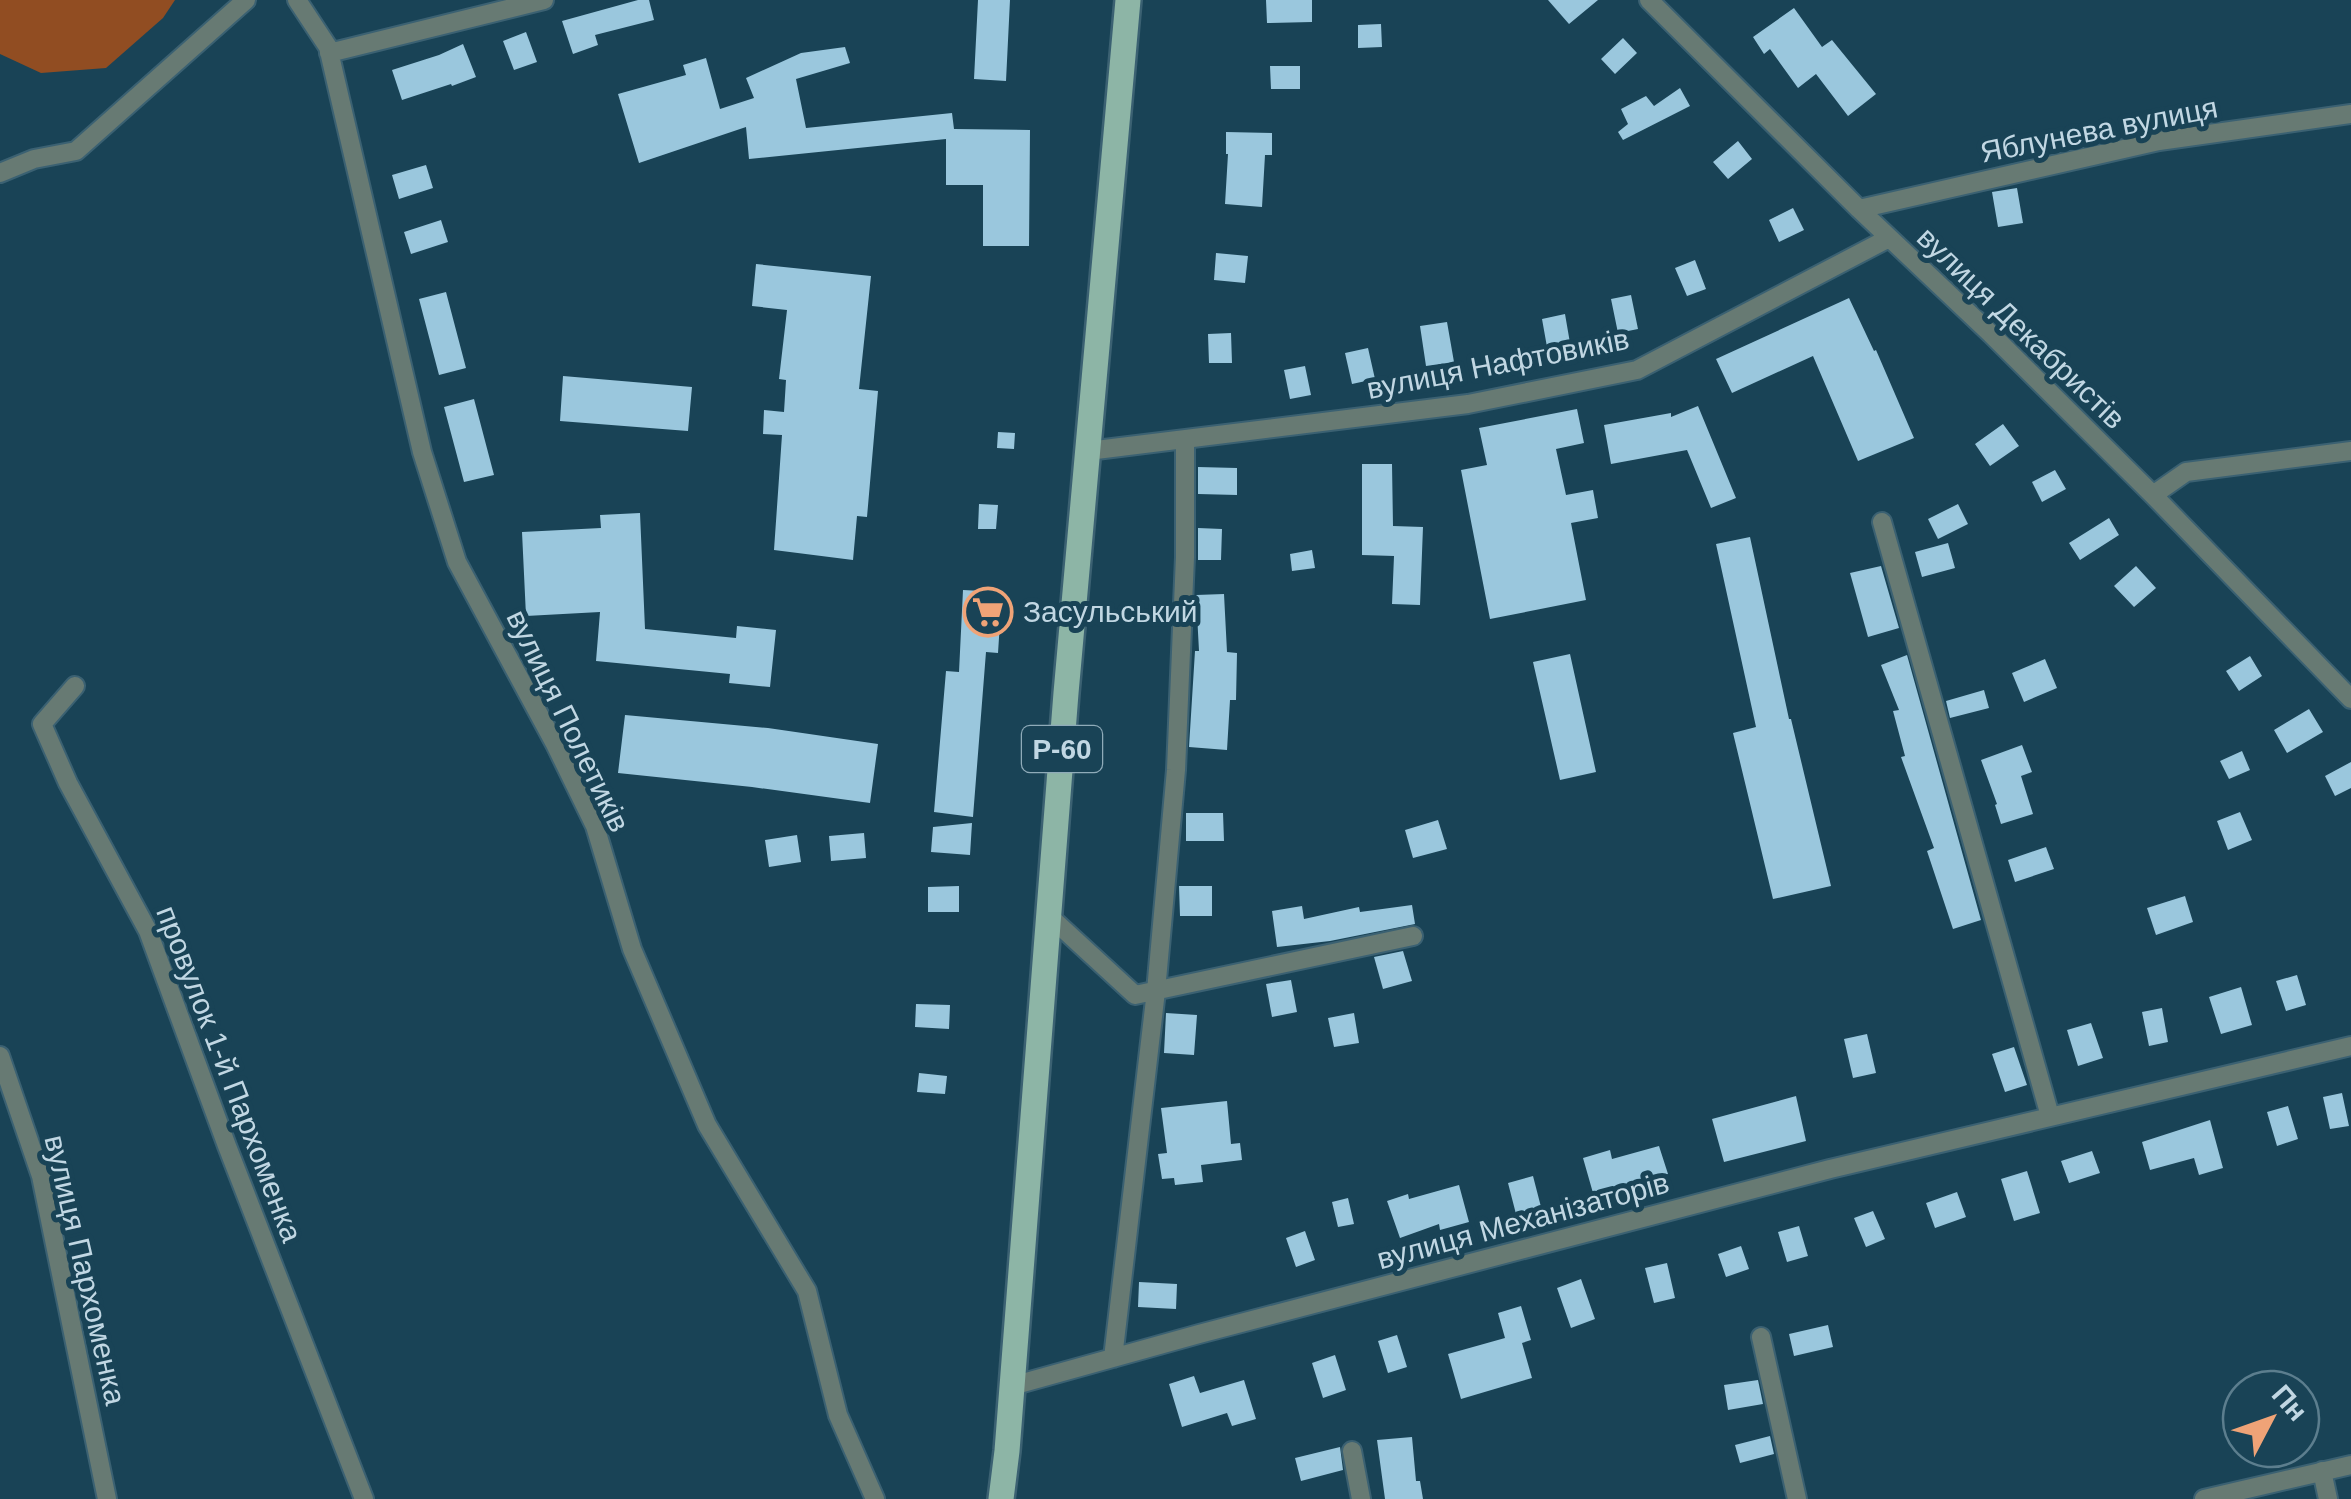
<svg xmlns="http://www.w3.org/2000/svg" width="2351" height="1499" font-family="Helvetica,sans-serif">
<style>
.green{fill:#914d22}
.building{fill:#9ac7dd}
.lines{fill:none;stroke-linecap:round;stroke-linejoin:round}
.minor-casing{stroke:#3b6172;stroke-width:22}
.primary-casing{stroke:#3b6172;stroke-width:30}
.minor{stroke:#677a73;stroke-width:18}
.primary{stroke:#8db5a6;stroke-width:25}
.labels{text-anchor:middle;stroke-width:10;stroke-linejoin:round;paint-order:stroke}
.shield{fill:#194356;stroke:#8fabb9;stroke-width:2.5}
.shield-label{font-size:28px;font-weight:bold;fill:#c1d7e3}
.street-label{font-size:30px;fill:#c1d7e3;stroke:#194356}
.poi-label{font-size:30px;fill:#c1d7e3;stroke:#194356;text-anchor:start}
</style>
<rect width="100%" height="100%" fill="#194356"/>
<!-- green -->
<path class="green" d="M0,0H175L163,18L106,68L41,73L0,54Z"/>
<!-- building -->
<path class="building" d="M638,0H649L654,20L595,35L598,45L573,54L562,21Z
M978,0H1010L1006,81L974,79Z
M1266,0H1312V22L1267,23Z
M1548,0H1598L1569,24Z
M1794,8L1822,47L1832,40L1876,94L1848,116L1816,74L1798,88L1770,49L1764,54L1753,37Z
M1381,24L1382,47L1358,48V25Z
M526,32L537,62L514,70L503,41Z
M1623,38L1637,53L1615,74L1601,59Z
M463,44L476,77L452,86L451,84L402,100L392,70L439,55Z
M845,47L850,63L796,79L806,128L952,113L954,129L1030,130L1029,246H983V185H946V139L749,159L746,127L639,163L618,94L686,75L683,65L706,58L720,109L754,98L746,78L801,53Z
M1270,66H1300V89H1271Z
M1680,88L1690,106L1623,140L1618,132L1628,124L1621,109L1646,96L1654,106Z
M1226,132L1272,133V155H1265L1262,207L1225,204L1228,154H1226Z
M1738,141L1752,159L1728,179L1713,162Z
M426,165L433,188L399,199L392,175Z
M2017,188L2023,223L1998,227L1992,192Z
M1793,208L1804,230L1779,242L1769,220Z
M441,220L448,242L411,254L404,232Z
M1216,253L1248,256L1245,283L1214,280Z
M1695,260L1706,289L1687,296L1675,268Z
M756,264L871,276L859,389L878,391L867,517L857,516L853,560L774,550L782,435L763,434L764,410L784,412L786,380L779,379L787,310L752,306Z
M446,292L466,368L439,375L419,299Z
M1631,295L1638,329L1618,333L1611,299Z
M1849,298L1874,351L1876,350L1914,438L1858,461L1813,356L1732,393L1716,359Z
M1565,314L1570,343L1547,347L1542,319Z
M1447,322L1454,362L1426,366L1420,326Z
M1231,333L1232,363H1209L1208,334Z
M1368,348L1375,379L1352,384L1345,353Z
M1305,366L1311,395L1290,399L1284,370Z
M563,376L692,387L688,431L560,421Z
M474,399L494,475L464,482L444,407Z
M1698,406L1736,498L1711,508L1687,450L1611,464L1604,425L1671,413V417Z
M1577,409L1584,443L1556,449L1566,495L1593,490L1598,518L1571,523L1586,600L1490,619L1461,470L1487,465L1479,428Z
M2003,424L2019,446L1990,466L1975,444Z
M998,432L1015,433L1014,449L997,448Z
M1362,464H1392L1393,526L1423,527L1420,605L1392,604L1394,556L1362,555Z
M1198,467L1237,468V495L1198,494Z
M2055,470L2066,489L2042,502L2032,482Z
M979,504L998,505L996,529H978Z
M1958,504L1968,524L1938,539L1928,519Z
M640,513L645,629L736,638L737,626L776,630L770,687L729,683L730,674L596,661L600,612L526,616L522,532L601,528L600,515Z
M2109,518L2119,535L2080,560L2069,543Z
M1198,528L1222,529L1221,560H1198Z
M1750,537L1789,719H1791L1831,886L1773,899L1733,733L1756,727L1716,544Z
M1948,543L1955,568L1922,577L1915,552Z
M1312,550L1315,568L1292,571L1290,554Z
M1881,566L1899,628L1868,637L1850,573Z
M2136,566L2156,588L2134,607L2114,586Z
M963,590L1002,592L998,653L986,652L973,817L934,812L946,671L959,672Z
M1224,594L1227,652L1237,653L1236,700H1230L1227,750L1189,747L1195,651H1199L1196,595Z
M1570,654L1596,772L1560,780L1533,662Z
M1907,655L1981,920L1953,929L1927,851L1934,848L1901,757L1905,756L1893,711L1899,710L1881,665Z
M2250,656L2262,676L2239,691L2226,671Z
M2045,659L2057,688L2024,702L2012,673Z
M1984,690L1989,708L1950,718L1946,701Z
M2309,709L2323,732L2287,753L2274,730Z
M625,715L768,728L878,744L870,803L752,787L618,773Z
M2022,745L2032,772L2021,776L2033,814L2001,824L1995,805L1997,804L1981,760Z
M2242,751L2250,770L2229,779L2220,761Z
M2351,762V788L2335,796L2325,776Z
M2240,812L2252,840L2228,850L2217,821Z
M1186,813H1223L1224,841H1186Z
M1438,820L1447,849L1413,858L1405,830Z
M972,823L970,855L931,852L933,827Z
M864,833L866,858L831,861L829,836Z
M797,835L801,862L769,867L765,840Z
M2046,847L2054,869L2015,882L2008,860Z
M959,886V912H928V887Z
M1179,886H1212V916H1180Z
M2185,896L2193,922L2156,935L2147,908Z
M1412,905L1415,924L1330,941L1277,947L1272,911L1302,906L1304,919L1359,907L1360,912Z
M1403,951L1412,981L1383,989L1374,957Z
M2297,975L2306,1005L2286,1011L2276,981Z
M1291,980L1297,1012L1272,1017L1266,984Z
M2241,987L2252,1025L2221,1034L2209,997Z
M916,1004L950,1005L949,1029L915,1027Z
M2162,1008L2168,1042L2149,1046L2142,1012Z
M1166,1013L1197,1015L1194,1055L1164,1053Z
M1354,1013L1359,1043L1334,1047L1328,1018Z
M2091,1023L2103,1058L2078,1066L2067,1030Z
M1867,1034L1876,1073L1853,1078L1844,1039Z
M2014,1047L2027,1085L2005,1092L1992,1054Z
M919,1073L947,1076L945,1094L917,1092Z
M2342,1093L2349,1126L2330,1129L2323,1097Z
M1796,1096L1806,1141L1724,1162L1712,1119Z
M1227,1101L1231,1144L1240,1143L1242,1160L1201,1165L1203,1182L1175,1185L1174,1178L1162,1179L1158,1154L1167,1153L1161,1108Z
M2288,1106L2298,1139L2277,1146L2267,1112Z
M2210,1120L2223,1168L2199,1175L2194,1158L2150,1170L2142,1142Z
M1659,1146L1668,1174L1593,1193L1583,1158L1610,1150L1612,1159Z
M2092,1151L2100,1173L2069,1183L2061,1161Z
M2027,1171L2040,1213L2014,1221L2001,1179Z
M1533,1176L1541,1207L1516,1214L1508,1183Z
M1459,1185L1469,1222L1440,1230L1439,1224L1400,1238L1387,1201L1408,1194L1409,1199Z
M1957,1192L1966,1217L1935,1228L1926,1203Z
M1348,1198L1354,1224L1338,1227L1332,1202Z
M1873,1211L1885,1239L1866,1247L1854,1218Z
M1799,1226L1808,1256L1787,1262L1778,1232Z
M1305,1231L1315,1260L1296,1267L1286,1238Z
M1741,1246L1749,1269L1726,1277L1718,1254Z
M1667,1263L1675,1298L1654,1303L1645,1268Z
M1581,1279L1595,1319L1571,1328L1557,1288Z
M1139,1282L1177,1284L1176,1309L1138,1307Z
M1521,1306L1531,1340L1522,1343L1532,1378L1461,1399L1448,1354L1505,1338L1498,1313Z
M1828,1325L1833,1347L1794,1356L1789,1334Z
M1397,1335L1407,1367L1388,1373L1378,1341Z
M1335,1355L1346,1390L1323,1398L1312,1363Z
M1194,1376L1200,1393L1244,1380L1256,1419L1232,1426L1227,1413L1182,1427L1169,1384Z
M1758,1380L1763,1404L1728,1410L1724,1385Z
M1770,1436L1774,1454L1740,1463L1735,1445Z
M1412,1437L1416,1481H1420L1423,1499H1385L1377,1440Z
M1340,1447L1343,1470L1301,1481L1295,1458Z"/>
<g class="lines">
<!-- minor casing -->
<g class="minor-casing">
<path id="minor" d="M297,0L328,47L422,452L457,562L555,744L595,826L632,949L707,1125L807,1291L838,1415L875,1499
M1649,0L1859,209L1991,334L2153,495L2351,699
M329,53L544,0
M0,173L34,159L76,151L246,0
M1859,209L2159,141L2351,114
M1088,451L1468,404L1637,370L1889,238
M2153,495L2186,472L2351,451
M1882,522L2050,1116
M75,686L42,724L68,783L148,931L227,1146L364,1499
M1048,915L1135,995L1413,936
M0,1056L41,1176L107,1499
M1761,1337L1797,1499
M1113,1358L1156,991L1176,770L1185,557V440
M1012,1386L1199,1334L1830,1169L2351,1046
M1352,1451L1361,1499
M2322,1471L2328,1499
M2204,1499L2351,1465"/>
</g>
<!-- primary casing -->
<g class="primary-casing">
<path id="primary" d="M1001,1499L1007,1451L1066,693L1128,0"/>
</g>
<!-- minor -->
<use href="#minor" class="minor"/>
<!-- primary -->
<use href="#primary" class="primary"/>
</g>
<!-- icons -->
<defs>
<g id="supermarket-ring" transform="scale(2.5)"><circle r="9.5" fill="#194356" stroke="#efa377" stroke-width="1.5"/><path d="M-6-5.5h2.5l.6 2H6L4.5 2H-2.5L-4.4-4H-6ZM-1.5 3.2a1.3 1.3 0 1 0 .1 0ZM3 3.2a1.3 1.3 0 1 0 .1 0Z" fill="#efa377"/></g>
</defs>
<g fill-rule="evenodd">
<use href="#supermarket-ring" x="988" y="612"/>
</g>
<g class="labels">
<!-- shield labels -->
<rect class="shield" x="1022" y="726" width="80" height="46" rx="8"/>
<g class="shield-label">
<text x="1062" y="759">Р-60</text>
</g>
<!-- street labels -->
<g class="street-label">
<text transform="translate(2099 130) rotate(-11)" y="10">Яблунева вулиця</text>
<text transform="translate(2021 328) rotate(44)" y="10">вулиця Декабристів</text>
<text transform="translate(1498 364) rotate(-11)" y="10">вулиця Нафтовиків</text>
<text transform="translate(568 721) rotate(64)" y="10">вулиця Полетиків</text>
<text transform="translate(229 1074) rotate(69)" y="10">провулок 1-й Пархоменка</text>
<text transform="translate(1523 1221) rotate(-15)" y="10">вулиця Механізаторів</text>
<text transform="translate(85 1270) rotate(77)" y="10">вулиця Пархоменка</text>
</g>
<!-- poi labels -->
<g class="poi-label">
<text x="1023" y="622">Засульський</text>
</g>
</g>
<!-- north arrow -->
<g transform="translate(2271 1419) rotate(49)"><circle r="48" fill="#194356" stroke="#5c7e8e" stroke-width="2.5"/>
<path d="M0-8L18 38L0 25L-18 38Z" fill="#efa377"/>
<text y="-15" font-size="28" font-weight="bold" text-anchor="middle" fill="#c1d7e3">Пн</text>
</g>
</svg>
